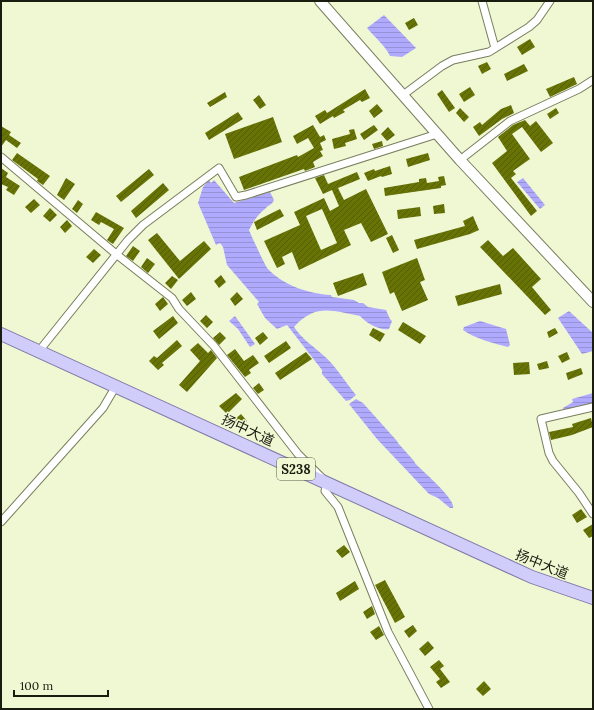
<svg xmlns="http://www.w3.org/2000/svg" width="594" height="710" font-family="Lora,'Noto Sans SC',serif">
<style>
.water{fill:url(#water-rules)}
.building{fill:url(#building-hatch);fill-rule:evenodd}
.lines{fill:none;stroke-linecap:round;stroke-linejoin:round}
.minor-casing{stroke:#787e5e;stroke-width:9}
.secondary-casing{stroke:#787e5e;stroke-width:12}
.primary-casing{stroke:#7c79a7;stroke-width:14}
.minor{stroke:#fff;stroke-width:7}
.secondary{stroke:#fff;stroke-width:10}
.primary{stroke:#d0cdfb;stroke-width:12}
.labels{text-anchor:middle;stroke-width:3;stroke-linejoin:round;paint-order:stroke}
.shield{fill:#f0f7d3;stroke:#5a5e4a;stroke-width:1}
.shield-label{font-size:13px;font-weight:bold;fill:#1a1c0f}
.street-label{font-size:14px;fill:#1a1c0f;stroke:#f0f7d3}
</style>
<defs>
<pattern id="water-rules" width="6" height="5" patternUnits="userSpaceOnUse"><rect width="6" height="5" fill="#b0aafe"/><path d="M0 2.5h6" fill="none" stroke="#9792d8"/></pattern>
<pattern id="building-hatch" width="6" height="6" patternUnits="userSpaceOnUse"><rect width="6" height="6" fill="#677305"/><path d="M-1 1l2-2M0 6l6-6M5 7l2-2" fill="none" stroke="#545e05"/></pattern>
</defs>
<rect width="100%" height="100%" fill="#f0f7d3"/>
<!-- water -->
<path class="water" d="M384,15L416,48L402,57L390,56C385,45 375,38 367,28Z
M523,178L545,205L540,209L517,182Z
M209,180L211,183L214,180L234,203L270,192L274,200C272,205 268,205 265,209C258,214 253,222 249,230C251,235 265,266 268,269C283,285 309,294 331,295L332,297L354,300L359,303H363L368,307L386,310L390,319L392,321L389,329C380,331 366,323 360,316C332,311 316,303 294,327C302,339 313,346 323,355C336,366 345,382 356,395L350,400L346,401L322,374V370L287,325L277,329L265,318L257,304L259,302L227,265L223,247L220,243L216,245L198,203L203,187Z
M569,311L593,333V351L582,354L558,318Z
M235,316L255,344L250,347L238,329L229,321Z
M480,321L506,329L510,345L508,347C493,343 476,339 463,330L464,327Z
M593,393V403L563,410V408L573,402L572,399Z
M356,399L363,403L397,441L398,443L414,461L415,463C422,471 456,499 453,508H450L438,498L429,494L377,439L349,404Z"/>
<!-- building -->
<path class="building" d="M414,18L418,25L409,30L405,23Z
M530,39L535,47L522,55L517,47Z
M487,62L491,69L482,74L478,66Z
M524,64L528,71L507,81L504,74Z
M574,77L577,84L550,97L546,89Z
M470,87L475,95L464,102L459,94Z
M365,89L370,98L362,102L360,100L343,110L345,112L334,118L333,116L320,124L315,116L325,110L327,113Z
M442,90L455,108L449,112L437,94Z
M225,92L227,97L210,107L207,103Z
M259,95L266,105L260,109L253,100Z
M377,104L383,111L374,118L369,111Z
M511,105L514,113L502,119L479,136L473,127L480,122L482,125L501,109Z
M460,108L469,117L464,122L456,113Z
M556,108L559,113L550,119L547,114Z
M238,112L243,119L209,140L205,133Z
M273,117L282,142L234,159L225,134Z
M525,120L530,126L536,121L553,143L541,152L522,127L512,134L530,159L513,171L516,174L511,178L537,211L531,216L492,163L507,151L498,137L513,125Z
M313,125L320,137L324,135L326,140L320,143L323,150L320,151L323,156L313,162L315,167L305,171L304,169L244,190L239,177L297,155L298,157L314,148L308,138L297,144L293,136Z
M374,125L378,130L364,140L360,134Z
M1,126L11,132L9,135L21,143L17,148L6,140L1,147Z
M388,127L395,135L387,141L381,134Z
M354,129L357,139L345,143L346,146L334,149L332,139L350,134L349,130Z
M382,141L383,146L374,149L372,144Z
M17,153L50,176L43,185L37,181L38,179L12,160Z
M428,153L430,160L408,167L406,159Z
M390,166L392,174L382,177L381,176L368,181L364,173L374,169L375,171Z
M1,168L8,173L6,177L20,186L14,195L6,190L8,187L1,184Z
M149,169L154,175L121,202L116,196Z
M357,172L360,179L338,188L344,200L366,189L388,234L371,242L361,223L344,230L351,245L299,270L292,252L282,257L285,264L277,268L264,241L300,225L294,212L324,198L330,211L339,206L332,190L323,194L315,178L324,175L328,184ZM322,209L337,243L321,250L306,216Z
M444,176L446,185L441,186V188L385,196L384,188L419,182V179L426,178L427,183L439,181L438,177Z
M66,178L75,184L64,200L57,195Z
M163,183L169,190L136,218L131,211Z
M34,199L40,205L31,213L25,207Z
M78,200L83,204L77,213L72,209Z
M444,204L445,213L434,214L433,206Z
M420,207L421,216L398,219L397,210Z
M50,208L57,215L50,222L43,216Z
M280,209L284,216L257,230L254,222Z
M96,212L124,228L113,244L107,240L114,229L101,222L99,225L91,220Z
M473,216L479,230L470,234L417,249L414,240L465,226L463,221Z
M67,220L72,226L65,233L60,227Z
M157,233L180,261L204,241L211,249L179,279L148,240Z
M392,235L399,250L393,253L386,238Z
M488,240L503,256L513,248L541,279L532,287L551,310L545,315L480,247Z
M133,246L140,251L133,261L126,256Z
M94,249L101,255L93,263L86,257Z
M147,258L155,264L148,273L141,267Z
M417,258L425,280L420,282L428,300L402,311L394,292L390,294L382,272Z
M363,273L367,285L338,296L333,283Z
M221,275L226,282L219,288L214,281Z
M172,276L178,280L171,289L165,283Z
M500,284L502,294L458,306L455,296Z
M191,292L196,299L187,306L182,300Z
M237,292L243,299L235,306L230,299Z
M163,297L168,304L160,311L155,304Z
M206,315L213,322L207,328L200,321Z
M173,316L178,323L159,339L153,331Z
M403,322L426,336L420,344L398,330Z
M373,328L385,334L380,342L369,335Z
M555,328L558,333L549,338L547,332Z
M220,332L226,338L219,345L213,338Z
M263,332L268,338L260,345L255,338Z
M177,340L182,346L162,363L164,365L158,370L149,361L154,356L157,358Z
M286,341L291,348L269,363L264,356Z
M198,343L208,353L211,350L217,358L187,392L179,385L200,361L190,350Z
M235,349L244,361L253,355L259,363L249,370L251,373L245,377L227,355Z
M306,352L312,359L280,380L275,373Z
M567,352L570,359L562,363L558,356Z
M547,361L549,368L539,370L537,364Z
M529,362L530,374L514,375L513,363Z
M581,368L583,374L568,380L566,373Z
M259,383L264,390L258,394L253,388Z
M236,393L242,399L227,414L219,406Z
M241,414L247,421L241,427L234,420Z
M591,418L593,427L572,435L551,440L549,432L573,427L572,424Z
M581,509L587,517L577,523L572,515Z
M593,524V536L589,538L583,530Z
M344,545L350,552L342,558L336,551Z
M385,580L405,617L395,623L375,585Z
M355,581L359,589L340,601L336,593Z
M372,606L375,614L367,619L363,612Z
M413,625L417,631L409,638L404,631Z
M379,626L384,635L376,640L370,632Z
M428,641L434,648L425,656L419,649Z
M439,660L444,666L440,669L450,682L441,688L436,682L440,679L430,667Z
M484,681L491,689L483,696L476,689Z"/>
<g class="lines">
<!-- minor casing -->
<g class="minor-casing">
<path id="minor" d="M482,1L495,48
M403,95L442,66L453,60L489,52L529,27L537,20L550,1
M1,157L116,254L172,298L179,309L214,346L298,454L327,483L325,491L338,507L388,632L429,709
M460,160L510,121L579,89L593,80
M39,351L128,240L143,225L219,168L236,197L246,195L437,134
M593,407L541,419L549,453L553,461L579,493L593,514
M1,522L103,408L116,386"/>
</g>
<!-- secondary casing -->
<g class="secondary-casing">
<path id="secondary" d="M320,1L460,160L593,302"/>
</g>
<!-- primary casing -->
<g class="primary-casing">
<path id="primary" d="M1,334L532,577L593,598"/>
</g>
<!-- minor -->
<use href="#minor" class="minor"/>
<!-- secondary -->
<use href="#secondary" class="secondary"/>
<!-- primary -->
<use href="#primary" class="primary"/>
</g>
<g class="labels">
<!-- shield labels -->
<rect class="shield" x="277" y="458" width="38" height="22" rx="3"/>
<g class="shield-label">
<text x="296" y="474">S238</text>
</g>
<!-- street labels -->
<g class="street-label">
<text transform="translate(248 430) rotate(25)" y="5">扬中大道</text>
<text transform="translate(542 564) rotate(22)" y="5">扬中大道</text>
</g>
</g>
<!-- border -->
<rect width="594" height="710" fill="none" stroke="#1a1c0f" stroke-width="4"/>
<!-- scale -->
<path d="M14 690v6h94v-6" fill="none" stroke="#1a1c0f" stroke-width="2"/>
<text x="20" y="690" font-size="12" fill="#1a1c0f" stroke="#f0f7d3" stroke-width="3" paint-order="stroke">100 m</text>
</svg>
